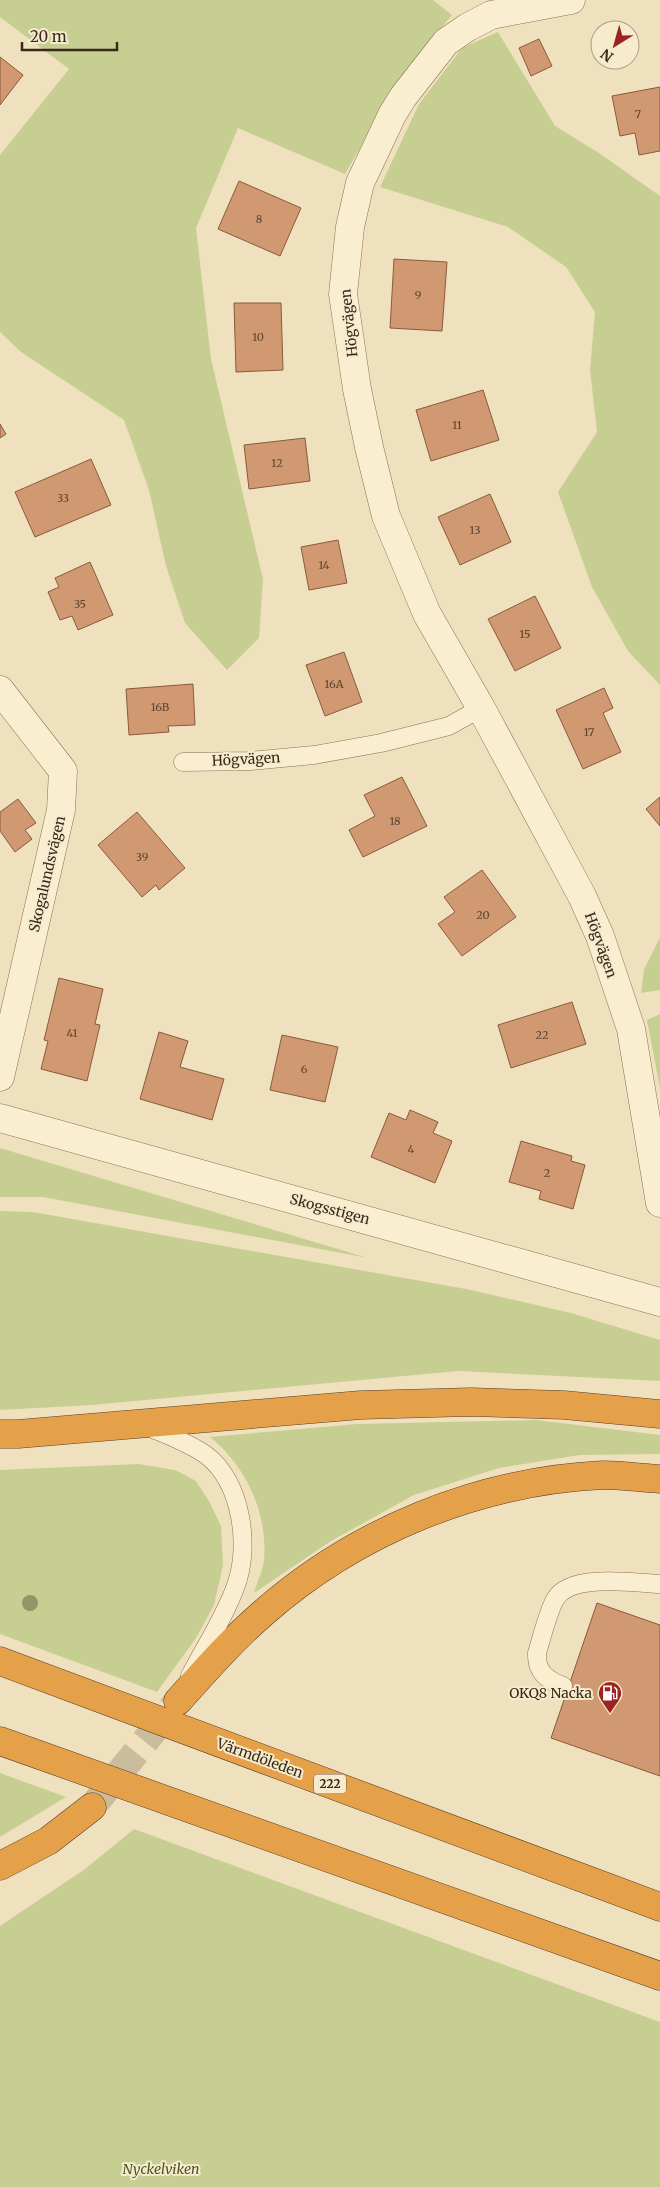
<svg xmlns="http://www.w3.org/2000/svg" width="660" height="2187" font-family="Merriweather,serif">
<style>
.green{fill:#c7ce92}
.building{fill:#d09972;stroke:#895a3b}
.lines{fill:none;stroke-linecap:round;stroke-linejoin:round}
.motorway-tunnel{stroke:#cbbc9d;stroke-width:28;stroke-dasharray:28 14;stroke-linecap:butt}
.service-casing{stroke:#897156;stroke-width:19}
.minor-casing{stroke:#897156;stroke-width:29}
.motorway-casing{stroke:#563f2b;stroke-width:29}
.service{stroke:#faeed1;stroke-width:18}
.minor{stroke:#faeed1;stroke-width:28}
.motorway{stroke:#e5a149;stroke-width:28}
.tree{fill:#939468}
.labels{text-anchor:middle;stroke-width:4;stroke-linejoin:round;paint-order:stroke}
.number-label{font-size:11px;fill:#5d4531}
.shield{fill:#f7ebce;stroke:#716351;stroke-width:1}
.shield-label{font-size:12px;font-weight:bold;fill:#37291b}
.street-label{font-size:14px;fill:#37291b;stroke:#f7ebce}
.poi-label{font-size:14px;fill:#37291b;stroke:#f7ebce;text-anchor:end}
.park-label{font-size:14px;font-style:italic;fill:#475521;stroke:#f7ebce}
</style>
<rect width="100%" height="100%" fill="#f0e1be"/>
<!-- green -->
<path class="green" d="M0,0H433L452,15L401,78L345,174L238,128L196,228L211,359L263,579L259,638L227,670L185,623L166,566L149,490L124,420L21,352L0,332V155L69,69L0,17Z
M498,32L555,126L599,153L660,196V685L628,651L592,587L558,492L597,432L590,370L595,312L566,267L508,227L380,187L419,104L462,48Z
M660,938V990L641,993L644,969Z
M660,1014V1088L647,1020Z
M0,1148L368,1258L43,1197H0Z
M0,1211L33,1212L466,1289L571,1313L660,1340V1381L458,1371L92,1405L0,1410Z
M536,1420L660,1435V1454L580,1455L499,1468L414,1495L331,1541L254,1593C257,1582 263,1570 264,1560C268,1513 246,1466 210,1437L357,1424Z
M139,1464L175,1470L196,1481L209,1501L221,1526L223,1565L214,1605L196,1638L157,1692L0,1634V1470Z
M0,1773L66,1797L0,1837Z
M134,1829L660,2022V2187H0V1926L85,1869Z"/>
<!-- building -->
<path class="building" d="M539,39L552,66L531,76L519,48Z
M0,57L23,75L0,105Z
M660,87V151L639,155L635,133L620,136L612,96Z
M239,181L301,208L280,256L218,229Z
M394,259L447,262L442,331L390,328Z
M234,303H281L283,370L236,372Z
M483,390L499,440L431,461L416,410Z
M0,424L6,434L0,438Z
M305,438L310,481L249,489L244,445Z
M91,459L111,505L35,537L15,492Z
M490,494L511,542L460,565L438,517Z
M338,540L347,583L309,590L301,547Z
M90,562L113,615L78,630L72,616L60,620L48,592L59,587L55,578Z
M535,596L561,648L515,671L488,619Z
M344,652L362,702L325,716L306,665Z
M193,684L195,725L168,726L169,732L129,735L126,689Z
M604,688L613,708L603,713L621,752L583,769L556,710Z
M402,777L427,826L363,857L349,830L375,816L364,795Z
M660,797V826L646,809Z
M18,799L36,823L25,830L32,839L15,852L0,831V812Z
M137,812L185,868L159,890L156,885L142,897L98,845Z
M482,870L516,917L462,956L438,924L455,912L444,897Z
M59,978L103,989L95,1024L100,1025L87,1081L41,1069L48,1041L44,1040Z
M572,1002L586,1044L511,1068L498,1025Z
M159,1032L188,1041L180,1067L224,1079L212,1120L140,1099Z
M282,1035L338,1047L325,1102L270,1090Z
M410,1110L438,1122L433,1133L452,1141L435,1183L371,1157L389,1113L406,1120Z
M521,1141L572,1156L571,1161L585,1165L573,1209L539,1199L541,1191L509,1182Z
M597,1603L660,1625V1776L551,1738Z"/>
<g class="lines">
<!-- motorway-tunnel -->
<path class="motorway-tunnel" d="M92,1807L176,1703"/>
<!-- service casing -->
<g class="service-casing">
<path id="service" d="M183,762L250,761L314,755L381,743L449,726L481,708
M144,1425C164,1434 188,1442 206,1455C242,1482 251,1548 235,1588C224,1618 205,1647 190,1676
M563,1686C547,1680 536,1672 537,1653C541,1640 549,1608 556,1598C572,1573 635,1583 660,1584"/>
</g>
<!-- minor casing -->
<g class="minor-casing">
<path id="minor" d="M571,0L491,15L468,27L446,42L403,97L392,115L360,183L350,227L343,294L357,389L369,447L386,516L427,614L481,708L582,896L600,936L631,1029L660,1203
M0,690L63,771L61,810L0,1077
M0,1118L660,1302"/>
</g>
<!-- motorway casing -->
<g class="motorway-casing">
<path id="motorway" d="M0,1434H18L361,1405L471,1402L564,1405L660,1414
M0,1661L660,1907
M178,1701C205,1671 232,1640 262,1614C356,1531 478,1481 603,1475C622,1475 641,1478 660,1479
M0,1741L660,1976
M0,1866L48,1841L92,1807"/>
</g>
<!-- service -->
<use href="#service" class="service"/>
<!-- minor -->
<use href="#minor" class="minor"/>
<!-- motorway -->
<use href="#motorway" class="motorway"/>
</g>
<!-- trees -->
<circle class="tree" cx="30" cy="1603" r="8"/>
<!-- icons -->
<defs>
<g id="fuel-pin" transform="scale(1.25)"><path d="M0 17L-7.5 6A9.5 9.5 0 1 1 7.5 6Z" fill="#9b2323" stroke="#f7ebce"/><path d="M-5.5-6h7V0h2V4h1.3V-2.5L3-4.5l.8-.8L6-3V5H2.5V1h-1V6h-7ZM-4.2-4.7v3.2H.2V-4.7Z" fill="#fff"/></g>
</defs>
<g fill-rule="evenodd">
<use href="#fuel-pin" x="610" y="1693"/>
</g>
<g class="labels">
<!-- number labels -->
<g class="number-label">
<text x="638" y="118">7</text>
<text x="259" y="223">8</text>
<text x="418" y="299">9</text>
<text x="258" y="341">10</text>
<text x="457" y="429">11</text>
<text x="277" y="467">12</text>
<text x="63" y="502">33</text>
<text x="475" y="534">13</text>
<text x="324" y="569">14</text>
<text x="80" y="608">35</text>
<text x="525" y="638">15</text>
<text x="334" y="688">16A</text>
<text x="160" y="711">16B</text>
<text x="589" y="736">17</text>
<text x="395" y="825">18</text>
<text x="142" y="861">39</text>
<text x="483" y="919">20</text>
<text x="72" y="1037">41</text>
<text x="542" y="1039">22</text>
<text x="304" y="1073">6</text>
<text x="411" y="1153">4</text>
<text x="547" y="1177">2</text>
</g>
<!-- shield labels -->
<rect class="shield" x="314" y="1774.5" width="32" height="19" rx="4"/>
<g class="shield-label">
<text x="330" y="1788">222</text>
</g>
<!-- street labels -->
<g class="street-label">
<text transform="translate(349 323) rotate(-96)" y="5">Högvägen</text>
<text transform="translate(246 759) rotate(-3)" y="5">Högvägen</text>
<text transform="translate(47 874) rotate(-77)" y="5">Skogalundsvägen</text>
<text transform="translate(601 945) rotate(70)" y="5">Högvägen</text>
<text transform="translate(330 1209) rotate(15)" y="5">Skogsstigen</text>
<text transform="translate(260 1758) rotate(20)" y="5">Värmdöleden</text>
</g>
<!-- poi labels -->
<g class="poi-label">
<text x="592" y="1698">OKQ8 Nacka</text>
</g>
<!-- park labels -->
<g class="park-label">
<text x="161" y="2174">Nyckelviken</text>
</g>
</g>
<!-- north arrow -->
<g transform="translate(615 45) rotate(217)"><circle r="24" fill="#f7ebce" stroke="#aa9d86"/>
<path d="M0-4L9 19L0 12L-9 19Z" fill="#9b2323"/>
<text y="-8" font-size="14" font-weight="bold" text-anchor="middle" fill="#37291b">N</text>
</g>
<!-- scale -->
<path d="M22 42v8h95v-8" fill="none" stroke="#37291b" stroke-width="2.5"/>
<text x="30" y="42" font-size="15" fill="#37291b" stroke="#f7ebce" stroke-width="4" paint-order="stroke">20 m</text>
</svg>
